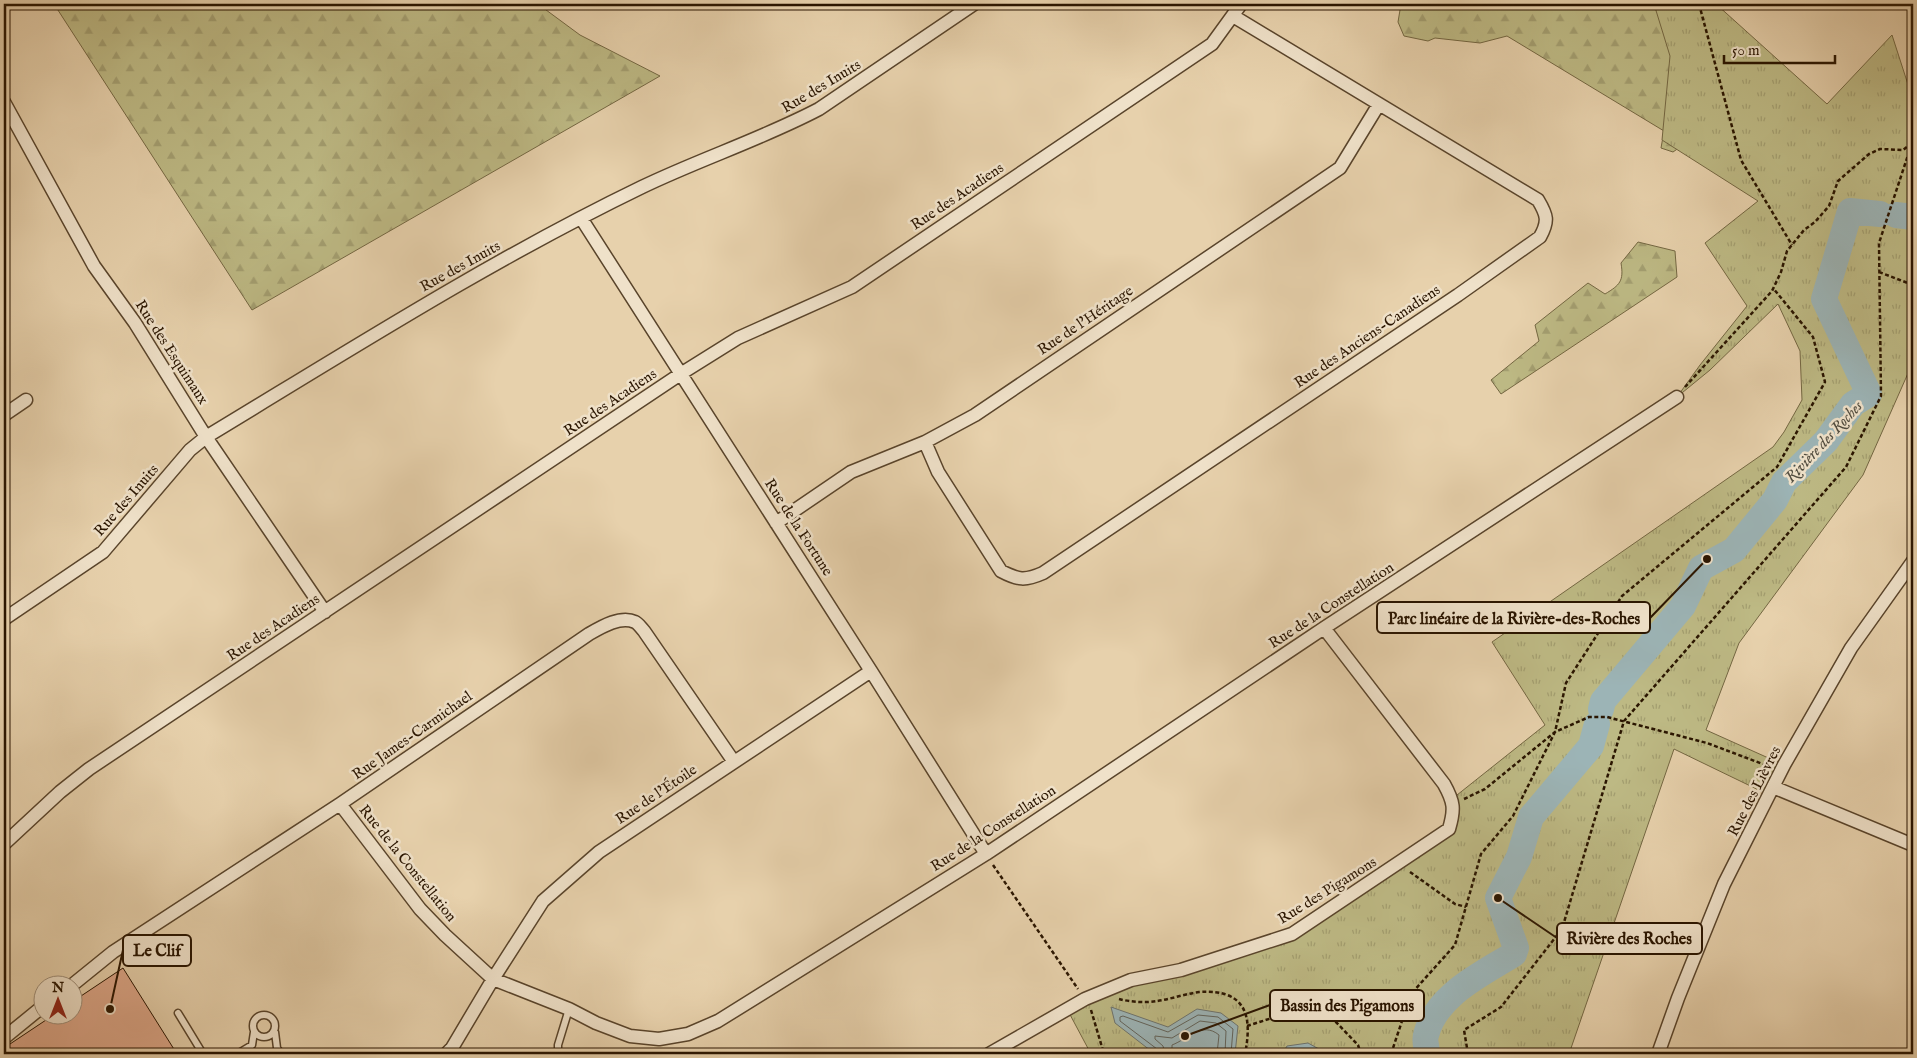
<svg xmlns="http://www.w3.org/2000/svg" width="1917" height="1058" font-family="'IM FELL English',serif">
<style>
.forest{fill:url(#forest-firs);stroke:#746742}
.park{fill:url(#park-tufts);stroke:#746742}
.water{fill:#9cb4b6;stroke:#6e746d}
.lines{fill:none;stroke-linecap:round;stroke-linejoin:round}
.shore{stroke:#63645b;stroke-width:1}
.river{stroke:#9cb4b6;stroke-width:26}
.building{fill:#dda789;stroke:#2a1500}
.lane-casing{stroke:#59442b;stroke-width:9}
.street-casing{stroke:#59442b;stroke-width:15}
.path{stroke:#2a1500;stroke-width:2.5;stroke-dasharray:4 2.5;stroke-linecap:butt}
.lane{stroke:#efe1c9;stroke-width:6}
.street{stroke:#efe1c9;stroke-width:12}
.labels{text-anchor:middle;stroke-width:5;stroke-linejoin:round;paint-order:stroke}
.street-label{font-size:15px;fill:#2a1500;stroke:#efe1c9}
.water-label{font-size:16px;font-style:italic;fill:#524d40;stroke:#efe1c9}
.leader{fill:none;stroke:#2a1500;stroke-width:2}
.callout-dot{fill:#2a1500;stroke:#efe1c9;stroke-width:2}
.callout{fill:#efe1c9;stroke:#2a1500;stroke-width:2}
.callout-label{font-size:16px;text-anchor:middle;font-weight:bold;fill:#2a1500}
</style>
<defs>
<pattern id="forest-firs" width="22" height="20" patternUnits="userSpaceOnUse" patternTransform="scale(1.25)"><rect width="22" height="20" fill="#bdb984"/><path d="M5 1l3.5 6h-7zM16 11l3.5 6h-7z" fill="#a39e70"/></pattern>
<pattern id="park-tufts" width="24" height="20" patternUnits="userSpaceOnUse" patternTransform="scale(1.25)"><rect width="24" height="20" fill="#bdb984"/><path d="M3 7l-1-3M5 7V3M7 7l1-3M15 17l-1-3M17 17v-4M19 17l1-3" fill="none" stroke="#a39e70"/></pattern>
</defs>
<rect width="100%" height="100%" fill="#e7d1ac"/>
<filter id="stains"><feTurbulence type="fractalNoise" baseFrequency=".004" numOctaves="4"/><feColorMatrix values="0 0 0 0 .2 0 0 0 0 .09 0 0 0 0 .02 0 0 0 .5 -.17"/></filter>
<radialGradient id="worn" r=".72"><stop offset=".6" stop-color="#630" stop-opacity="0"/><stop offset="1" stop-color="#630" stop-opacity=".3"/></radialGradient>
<!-- forest -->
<path class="forest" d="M54,4H538L580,35L660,76L252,310Z
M1401,4H1675L1683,145L1673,152L1661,148L1664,131L1507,36L1480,43L1435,38L1428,41L1404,36L1398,22Z
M1638,242L1675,251L1677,277L1501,394L1491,380L1539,341L1535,325L1588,283L1605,294C1620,285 1624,281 1621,263Z"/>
<!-- park -->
<path class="park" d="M1654,4H1716L1827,104L1892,35L1913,100V362L1863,475L1739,643L1706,730L1784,765L1769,795L1674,749L1569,1054H1091L1067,1009L1085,999L1292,934L1449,829L1452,799L1545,725L1492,642L1773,447L1784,432L1802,400L1800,351L1778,304L1710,370L1677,397L1700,365L1747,306L1705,243L1758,201L1662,140L1670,56Z"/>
<!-- water -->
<path class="water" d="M1111,1007L1168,1027L1197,1009L1221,1013L1238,1026L1235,1054H1155L1115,1023Z
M1308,1043L1328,1054H1282L1287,1046Z"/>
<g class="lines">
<!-- shore -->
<path class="shore" d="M1158,1054L1157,1049L1120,1021V1017L1123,1016L1168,1032L1198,1015L1218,1017L1233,1029L1231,1054
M1165,1054L1163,1046L1155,1039V1036L1172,1038L1200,1021L1216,1023L1226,1031L1225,1054
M1172,1054V1045C1188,1039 1202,1021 1219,1035L1217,1054"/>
<!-- river -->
<path class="river" d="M1896,215L1913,217
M1601,709L1603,701L1683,606L1701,568L1734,550L1775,500L1784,482L1826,441L1853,404L1869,394L1824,299L1850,211L1880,214
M1427,1054C1427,1048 1424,1040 1426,1035C1436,995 1482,974 1514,954L1516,948L1498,898L1519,857L1531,817L1591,746L1597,724"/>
</g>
<!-- building -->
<path class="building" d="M123,968L177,1054H4V1048L52,1016H72V1002Z"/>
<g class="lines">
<!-- lane casing -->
<g class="lane-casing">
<path id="lane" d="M178,1013L203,1054
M253 1026a11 11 0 1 1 22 0a11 11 0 1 1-22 0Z
M275,1032L277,1048L281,1054
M237,1054L252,1045L254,1032
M558,1054V1045L569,1009"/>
</g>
<!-- street casing -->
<g class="street-casing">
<path id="street" d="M4,102L94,266L135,323L206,437L325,612
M581,218L871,671L986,854
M4,415L26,400
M925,442L938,472L1001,571C1018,580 1025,581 1043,573L1458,295L1540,237C1549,221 1547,215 1538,200L1233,16
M776,523L851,472L925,442L975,415L1340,168L1379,104
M4,619L103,552L190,450L206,437C350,350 491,260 642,187C700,159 762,139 819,109L974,4
M1773,787L1913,845
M340,804L420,909L445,935L493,979L569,1009L596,1023L630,1036L659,1039L688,1034L718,1021L986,854L1324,628L1677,397
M4,844L60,792L89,769L682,373L738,338L852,287L1212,44L1241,4
M71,986L113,952L340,804L589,634C601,627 621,615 635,622C638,623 641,628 644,631L734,762
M4,1038L42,1007
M446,1054L452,1048L493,979L543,901L599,852L871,671
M989,1054L1085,999L1131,980L1181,970L1292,934L1449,829C1455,809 1454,802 1444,784L1324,628
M1658,1054L1678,998L1724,884L1784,765L1851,648L1913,561"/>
</g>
<!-- path -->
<path class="path" d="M1699,4L1741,160L1792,245
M1879,272L1913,285
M1685,387L1772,291L1781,272L1787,251L1804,230L1815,222L1829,206L1838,181L1869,154L1880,149L1903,150L1913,142
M1464,799L1485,789L1555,732L1589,717H1607L1707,743L1768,766
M993,865L1078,989
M1410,872L1455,904L1466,907
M1119,999C1130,1002 1146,1003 1157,1001C1171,999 1185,994 1199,992C1245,989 1253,1014 1245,1054
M1091,1010L1104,1054
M1247,1026L1272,1018L1299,1016L1333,1019L1358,1045L1361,1054
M1391,1054L1411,994L1455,945L1481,854L1513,816L1555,732L1566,683L1622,596L1777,467L1825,382L1813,337L1773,288
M1468,1054L1464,1030L1501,1007L1562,929L1624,721L1846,467L1881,396L1879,243L1911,146"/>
<!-- lane -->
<use href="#lane" class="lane"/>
<!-- street -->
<use href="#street" class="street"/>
</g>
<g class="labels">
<!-- street labels -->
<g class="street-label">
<text transform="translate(821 86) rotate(-31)" y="5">Rue des Inuits</text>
<text transform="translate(957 196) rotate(-34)" y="5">Rue des Acadiens</text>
<text transform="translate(460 266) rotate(-29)" y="5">Rue des Inuits</text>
<text transform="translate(1085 320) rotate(-34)" y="5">Rue de l'Héritage</text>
<text transform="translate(1367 336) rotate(-34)" y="5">Rue des Anciens-Canadiens</text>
<text transform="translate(172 352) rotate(57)" y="5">Rue des Esquimaux</text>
<text transform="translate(610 402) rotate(-34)" y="5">Rue des Acadiens</text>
<text transform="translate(126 500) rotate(-49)" y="5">Rue des Inuits</text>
<text transform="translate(799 527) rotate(57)" y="5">Rue de la Fortune</text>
<text transform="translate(1331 605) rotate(-33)" y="5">Rue de la Constellation</text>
<text transform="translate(273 627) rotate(-34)" y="5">Rue des Acadiens</text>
<text transform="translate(412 735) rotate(-35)" y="5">Rue James-Carmichael</text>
<text transform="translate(1754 791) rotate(-63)" y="5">Rue des Lièvres</text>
<text transform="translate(656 794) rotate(-34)" y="5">Rue de l'Étoile</text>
<text transform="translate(993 828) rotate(-33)" y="5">Rue de la Constellation</text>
<text transform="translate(408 863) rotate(51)" y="5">Rue de la Constellation</text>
<text transform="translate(1327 890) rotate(-32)" y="5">Rue des Pigamons</text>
</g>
<!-- water labels -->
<g class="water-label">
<text transform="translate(1823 441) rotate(-47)" y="6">Rivière des Roches</text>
</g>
</g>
<!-- callouts -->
<path class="leader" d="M1707 559L1650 618M1498 898L1557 938M110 1009L123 950M1185 1036L1270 1005"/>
<g class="callout-dot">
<circle cx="1707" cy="559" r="5"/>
<circle cx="1498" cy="898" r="5"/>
<circle cx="110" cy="1009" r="5"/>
<circle cx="1185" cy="1036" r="5"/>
</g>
<g class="callout">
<rect x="1377" y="602" width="273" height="31" rx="5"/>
<rect x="1557" y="923" width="145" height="31" rx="5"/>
<rect x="123" y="935" width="68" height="31" rx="5"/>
<rect x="1270" y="990" width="154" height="31" rx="5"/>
</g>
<g class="callout-label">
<text x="1514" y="624">Parc linéaire de la Rivière-des-Roches</text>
<text x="1629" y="944">Rivière des Roches</text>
<text x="157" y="956">Le Clif</text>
<text x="1347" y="1011">Bassin des Pigamons</text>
</g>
<!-- margin -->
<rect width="1917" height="1058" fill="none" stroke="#e7d1ac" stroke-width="20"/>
<rect x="5" y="5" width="1907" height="1048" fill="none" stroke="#2a1500" stroke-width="2.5"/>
<rect x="10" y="10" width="1897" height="1038" fill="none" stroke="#2a1500"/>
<!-- north arrow -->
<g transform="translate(58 1000)"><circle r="24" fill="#efe1c9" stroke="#a08f79"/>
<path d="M0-4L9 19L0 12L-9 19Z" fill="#8f2418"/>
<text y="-8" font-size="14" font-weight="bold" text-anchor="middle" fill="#2a1500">N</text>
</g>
<!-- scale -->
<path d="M1724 55v8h111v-8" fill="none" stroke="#2a1500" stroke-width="2.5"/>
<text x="1732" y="55" font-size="15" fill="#2a1500" stroke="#efe1c9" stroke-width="4" paint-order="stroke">50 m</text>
<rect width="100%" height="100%" filter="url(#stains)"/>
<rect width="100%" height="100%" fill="url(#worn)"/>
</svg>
